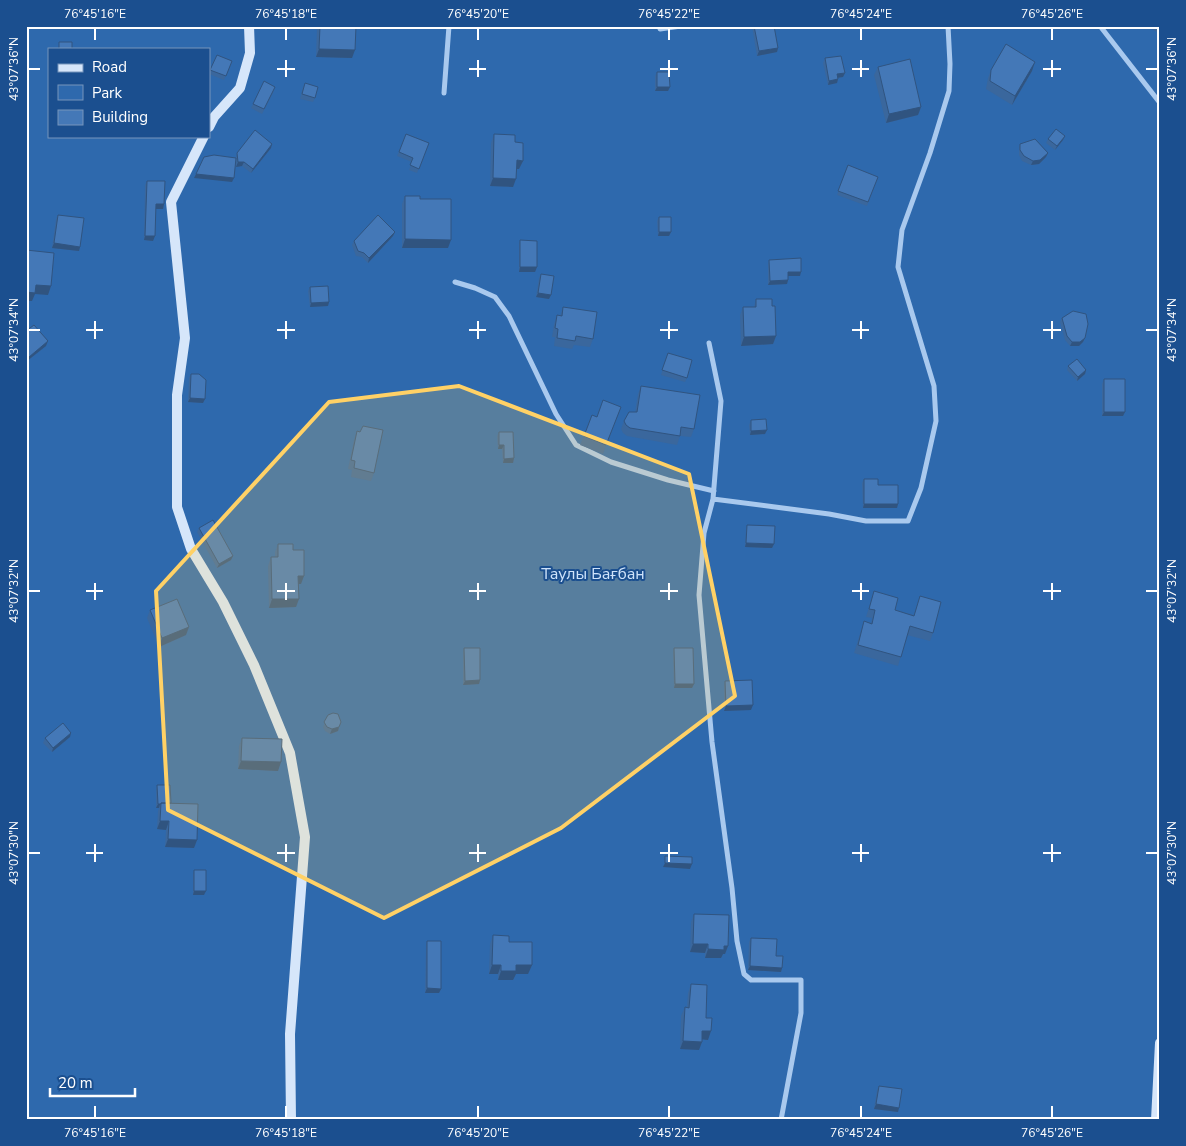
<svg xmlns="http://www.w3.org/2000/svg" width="1186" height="1146" font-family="'Nunito Sans',sans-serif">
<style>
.green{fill:#2e69ad;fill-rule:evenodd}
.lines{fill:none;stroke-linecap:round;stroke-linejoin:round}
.street{stroke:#a9c9ee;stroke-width:5}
.secondary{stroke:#d6e6fa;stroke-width:10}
.wall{fill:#3a679d}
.shaded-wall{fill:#305480}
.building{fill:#4478b7;stroke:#305480}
.marked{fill:#ffd166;fill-opacity:0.2;stroke:#ffd166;stroke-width:4;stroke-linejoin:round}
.ticks{fill:none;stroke:#fff;stroke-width:2}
.labels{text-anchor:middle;stroke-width:4;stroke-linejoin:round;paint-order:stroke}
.park-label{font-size:16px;fill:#cfe3fa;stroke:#1b4f8f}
.neatline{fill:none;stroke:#fff;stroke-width:2}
.ticks-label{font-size:12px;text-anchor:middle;fill:#fff}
</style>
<rect width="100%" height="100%" fill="#1b4f8f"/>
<!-- green -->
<path class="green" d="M26,26H1160V1120H26ZM49,49H209V136H49Z"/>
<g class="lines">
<!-- street -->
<path class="street" d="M1100,26L1160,103
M660,29L681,26
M444,93L449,26
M455,282L475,288L495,297L509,316L556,414L576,445L611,462L668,480L714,491
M709,343L721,401L713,499L704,533L699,595L712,742L732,888L737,941L744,974L751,980H801V1013L781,1120
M713,499L829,514L866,521H908L921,488L936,421L934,386L898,267L902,230L930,153L949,91L950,64L948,26"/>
<!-- secondary -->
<path class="secondary" d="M209,127L214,117L240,88L250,53L249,26
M204,136L171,202L185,338L177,395V507L191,549L223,602L254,665L290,753L305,837L290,1034L291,1120
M1156,1120L1160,1043"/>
</g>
<!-- wall -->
<path class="wall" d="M317,26H356L352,58L316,57Z
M752,26H774L778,48L777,52L757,56Z
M1153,26H1160V34L1152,29Z
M217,55L232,61L224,80L209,74Z
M825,58L845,73L843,77L838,78L837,83L828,85L823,63Z
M878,67L921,107L918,115L886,123L874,75Z
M991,70L1032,71L1012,105L986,89L988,78Z
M657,72L670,87L668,91H655V76Z
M303,87L315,98L313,102L300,99Z
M274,91L262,114L251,108L253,104Z
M406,134L429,143L417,173L409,170L412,162L397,156Z
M494,134L515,142L523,161L519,169H516L513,187L490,186L491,143Z
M1048,139L1063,140L1055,150L1046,143Z
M1020,144L1048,153L1046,157L1039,164L1031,165L1022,161L1019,155V148Z
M271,148L251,173L242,166L236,167V157L237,153Z
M848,165L878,177L867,206L837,195Z
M147,181L164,204L163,209H156L153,241L144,240L145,185Z
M405,196L448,248H402V204Z
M58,215L80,247L79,251L52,248L56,219Z
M659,217L671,232L669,236H658L657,221Z
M395,232L393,236L368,263L362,257L356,256L352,245L354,241Z
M520,240L537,267L535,272H519V244Z
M769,260L800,276H788V280L787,284L768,285V264Z
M541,274L551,295L549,299L536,297L539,278Z
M310,287L329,302L328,306L310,307L308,291Z
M756,299L776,336L773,344L741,346L740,315L743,307H754Z
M563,307L593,339L590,347L574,345L572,349L554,346L555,337H552L554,324L557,315L560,316Z
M1062,318L1085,338L1083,342L1079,346H1070L1065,340L1060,322Z
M26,331L46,346L27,361L26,360Z
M668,353L687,378L685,382L661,375Z
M1068,366L1086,370L1085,374L1077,381L1067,370Z
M191,374L205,399L203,403L188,402L189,378Z
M1104,379L1125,412L1123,416H1102V384Z
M641,386L694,429L691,437L680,436L677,445L627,436L623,433L621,429L624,421L635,412L638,394Z
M621,407L603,454L580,445L592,415L597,417Z
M751,420L765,434L750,435L749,425Z
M357,431L374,473L371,481L351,477L352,470L348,469L354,440Z
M499,432L514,458L513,463H503L502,449H498L497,436Z
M864,479L878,485L898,504L897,508H863L862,483Z
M747,525L774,544L772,548L745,547L746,530Z
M199,528L233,556L231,560L217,568L197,532Z
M278,544L293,550L301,584H298L296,607L269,608L268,566L271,557H275V552Z
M874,591L895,610L914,615L920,596L933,633L930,641L907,635L898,666L854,653L864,621L871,623L872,618L866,617Z
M150,610L186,635L159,647L147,618Z
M464,648L480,680L479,684L463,685V652Z
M674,648L694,684L692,688H674L673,652Z
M725,681L751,710L724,711V685Z
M328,715L341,722L338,731L330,734L325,731L323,727Z
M70,737L52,752L43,743L45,738Z
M242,738L278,771L238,769L239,746Z
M157,785L197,840L194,848L165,847L166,830L157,829L158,811L159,808H156V790Z
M194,870L204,895H193V874Z
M694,914L728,946L725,954H723L721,958H705V953L690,952L691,922Z
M493,935L509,942L532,965L528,974H516L513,980H498V974H489L490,944Z
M751,938L776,956L782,968L781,972L748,970L749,942Z
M427,941L441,989L439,993H425L426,945Z
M691,984L706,1018L708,1040L702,1039L699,1050L680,1049L681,1016L685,1007H687L688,993Z
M879,1086L898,1112L874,1109L877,1090Z"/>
<!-- shaded-wall -->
<path class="shaded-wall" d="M778,48L777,52L757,56L759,51Z
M319,49L355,50L352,58L316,57Z
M1035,62L1032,71L1012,105L1015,96Z
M845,73L843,77L836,78L837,74Z
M838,79L837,83L828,85L829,81Z
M657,87H670L668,91H655Z
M921,107L918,115L886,123L889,114Z
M1065,136L1063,140L1055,150L1057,146Z
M272,144L271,148L251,173L253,169Z
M1048,153L1046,157L1039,164L1031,165L1033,161Z
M517,160L523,161L519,169H514Z
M238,162H244L242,166L236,167Z
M196,174L234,178L232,182L194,178Z
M493,178L516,179L513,187L490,186Z
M156,204H164L163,209H154Z
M395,232L393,236L368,263L369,258Z
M659,232H671L669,236H658Z
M145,236H155L153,241L144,240Z
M405,239L451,240L448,248H402Z
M54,243L80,247L79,251L52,248Z
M520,267H537L535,272H519Z
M788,272H801L800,276H786Z
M788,280L787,284L768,285L770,281Z
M36,285L51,286L48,295L35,294L32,301H26V292Z
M538,293L551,295L549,299L536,297Z
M329,302L328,306L310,307L311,303Z
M776,336L773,344L741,346L744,337Z
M1085,338L1083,342L1079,346H1070L1072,342Z
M48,341L46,346L27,361L29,357Z
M1086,370L1085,374L1077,381L1078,377Z
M190,398L205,399L203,403L188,402Z
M1104,412H1125L1123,416H1102Z
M767,430L765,434L750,435L751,431Z
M499,445H504L502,449H498Z
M514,458L513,463H503L504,459Z
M864,504H898L897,508H863Z
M746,543L774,544L772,548L745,547Z
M233,556L231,560L217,568L219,564Z
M298,576H304L301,584H295Z
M272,599H299L296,607L269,608Z
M189,627L186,635L159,647L162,638Z
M480,680L479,684L463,685L465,681Z
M675,684H694L692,688H674Z
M753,705L751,710L724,711L726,706Z
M339,727L338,731L330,734L332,729Z
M71,733L70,737L52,752L53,748Z
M241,761L281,762L278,771L238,769Z
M158,804H160L159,808H156Z
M160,821H169L166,830L157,829Z
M168,839L197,840L194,848L165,847Z
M665,863L692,864L690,869L663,867Z
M194,891H206L204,895H193Z
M693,944H708L705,953L690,952Z
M724,946H728L725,954H723L721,958H705L708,949Z
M492,965H501L498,974H489Z
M516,965H532L528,974H516L513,980H498L501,971Z
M750,966L782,968L781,972L748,970Z
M427,988L441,989L439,993H425Z
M702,1031H711L708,1040L699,1039Z
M683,1041L702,1042L699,1050L680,1049Z
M876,1104L899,1108L898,1112L874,1109Z"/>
<!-- building -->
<path class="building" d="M320,26H356L355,50L319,49Z
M754,26H774L778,48L759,51Z
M59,42H72V49H59Z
M1006,44L1035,62L1015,96L990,81L991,70Z
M217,55L232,61L226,76L210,70Z
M841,56L845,73L837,74L838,79L829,81L825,58Z
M910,59L921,107L889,114L878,67Z
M657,72H669L670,87H657Z
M264,81L275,87L264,109L253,104Z
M305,83L318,87L315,98L302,94Z
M1056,129L1065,136L1057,146L1048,139Z
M255,130L272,144L253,169L244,162H238L237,153Z
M406,134L429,143L419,169L410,165L413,158L399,152Z
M494,134L515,135V142L523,143V161L517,160L516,179L493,178Z
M1035,139L1048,153L1040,160L1033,161L1024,156L1020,150V144Z
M214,155L236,158L234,178L196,174L204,157Z
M848,165L878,177L868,202L838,191Z
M147,181H165L164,204H156L155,236H145Z
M405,196H420V199H451V240L405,239Z
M58,215L84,218L80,247L54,243Z
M378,215L395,232L369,258L364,253L358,251L354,241Z
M659,217H671V232H659Z
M520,240L537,241V267H520Z
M26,250L54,253L51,286L36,285L35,293L26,292Z
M801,258V272H788V280L770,281L769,260Z
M541,274L554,276L551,295L538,293Z
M328,286L329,302L311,303L310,287Z
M756,299H772V306H775L776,336L744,337L743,307H756Z
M563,307L597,312L593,339L576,336L575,341L557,338L558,329L555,328L557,315L562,316Z
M1073,311L1086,314L1088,324L1085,338L1080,342H1072L1067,336L1062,318Z
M34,325L48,341L29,357L26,354V331Z
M668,353L692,360L687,378L662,370Z
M1077,359L1086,370L1078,377L1068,366Z
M191,374H199L206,380L205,399L190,398Z
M1104,379H1125V412H1104Z
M641,386L700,395L694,429L681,427L680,436L630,428L626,425L624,421L629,412H637Z
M603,400L621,407L606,445L584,436L592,415L597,417Z
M766,419L767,430L751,431V420Z
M363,426L383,430L374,473L354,468L355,461L351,460L357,431L360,432Z
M499,432H513L514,458L504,459V445H499Z
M864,479H878V485H898V504H864Z
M213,520L233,556L219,564L199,528Z
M747,525L775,526L774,544L746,543Z
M278,544H293V550H304V576H298L299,599H272L271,557H278Z
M874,591L898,598L895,610L914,616L920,596L941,602L933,633L910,626L901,657L858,645L864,621L872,624L875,610L869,609Z
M177,599L189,627L162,638L150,610Z
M464,648H480V680L465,681Z
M674,648H693L694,684H675Z
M752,680L753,705L726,706L725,681Z
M333,713L338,714L341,722L339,727L332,729L327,727L324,722L328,715Z
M63,723L71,733L53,748L45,738Z
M242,738L282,739L281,762L241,761Z
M157,785H170L171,803H161V804H158Z
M161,803L198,804L197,840L168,839L169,821H160Z
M665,856L692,857V864L665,863Z
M194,870H206V891H194Z
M694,914L729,915L728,946H724V950L708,949V944H693Z
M493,935L509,936V942H532V965H516V971H501V965H492Z
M751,938L777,939L776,956H783L782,968L750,966Z
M427,941H441V989L427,988Z
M691,984L707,985L706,1018H712L711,1031H702V1042L683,1041L685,1007L689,1008Z
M879,1086L902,1089L899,1108L876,1104Z
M699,1118L717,1119V1120H698Z"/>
<!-- marked area -->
<path class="marked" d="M459,386L689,474L735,696L561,828L384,918L168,810L156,591L329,402Z"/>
<!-- ticks -->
<path class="ticks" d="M95,28V40M286,28V40M478,28V40M669,28V40M861,28V40M1052,28V40M286,60V77M478,60V77M669,60V77M861,60V77M1052,60V77M28,69H40M277,69H295M469,69H486M660,69H678M852,69H869M1043,69H1061M1146,69H1158M95,321V339M286,321V339M478,321V339M669,321V339M861,321V339M1052,321V339M28,330H40M86,330H103M277,330H295M469,330H486M660,330H678M852,330H869M1043,330H1061M1146,330H1158M95,583V600M286,583V600M478,583V600M669,583V600M861,583V600M1052,583V600M28,591H40M86,591H103M277,591H295M469,591H486M660,591H678M852,591H869M1043,591H1061M1146,591H1158M95,844V862M286,844V862M478,844V862M669,844V862M861,844V862M1052,844V862M28,853H40M86,853H103M277,853H295M469,853H486M660,853H678M852,853H869M1043,853H1061M1146,853H1158M95,1106V1118M286,1106V1118M478,1106V1118M669,1106V1118M861,1106V1118M1052,1106V1118"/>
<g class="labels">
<!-- park labels -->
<g class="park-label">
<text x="593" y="579">Таулы Бағбан</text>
</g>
</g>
<!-- border -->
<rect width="1186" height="1146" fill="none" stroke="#1b4f8f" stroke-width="55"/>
<!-- legend -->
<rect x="48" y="48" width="162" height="90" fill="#1b4f8f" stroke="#7695bc"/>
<rect x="58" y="64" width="25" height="8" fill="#d6e6fa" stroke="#7695bc"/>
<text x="92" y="72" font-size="15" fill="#ffffff">Road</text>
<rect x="58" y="85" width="25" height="15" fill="#2e69ad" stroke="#7695bc"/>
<text x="92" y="98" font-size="15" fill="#ffffff">Park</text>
<rect x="58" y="110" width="25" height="15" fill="#4478b7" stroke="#7695bc"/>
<text x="92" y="122" font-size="15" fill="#ffffff">Building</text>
<!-- scale -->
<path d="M50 1088v8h85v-8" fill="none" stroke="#ffffff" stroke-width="2.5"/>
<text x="58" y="1088" font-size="15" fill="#ffffff" stroke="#1b4f8f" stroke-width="4" paint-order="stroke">20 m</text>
<rect x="28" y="28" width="1130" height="1090" class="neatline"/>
<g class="ticks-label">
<text x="95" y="18">76°45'16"E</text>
<text x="286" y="18">76°45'18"E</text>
<text x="478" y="18">76°45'20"E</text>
<text x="669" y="18">76°45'22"E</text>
<text x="861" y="18">76°45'24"E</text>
<text x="1052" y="18">76°45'26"E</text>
<text transform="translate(14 69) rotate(-90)" y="4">43°07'36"N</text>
<text transform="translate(1172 69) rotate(-90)" y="4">43°07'36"N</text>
<text transform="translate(14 330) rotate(-90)" y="4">43°07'34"N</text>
<text transform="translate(1172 330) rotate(-90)" y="4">43°07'34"N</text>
<text transform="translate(14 591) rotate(-90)" y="4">43°07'32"N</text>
<text transform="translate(1172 591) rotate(-90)" y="4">43°07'32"N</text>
<text transform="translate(14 853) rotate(-90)" y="4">43°07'30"N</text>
<text transform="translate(1172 853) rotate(-90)" y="4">43°07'30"N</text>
<text x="95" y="1137">76°45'16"E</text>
<text x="286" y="1137">76°45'18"E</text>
<text x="478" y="1137">76°45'20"E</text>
<text x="669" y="1137">76°45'22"E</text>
<text x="861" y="1137">76°45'24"E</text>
<text x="1052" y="1137">76°45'26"E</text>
</g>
</svg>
